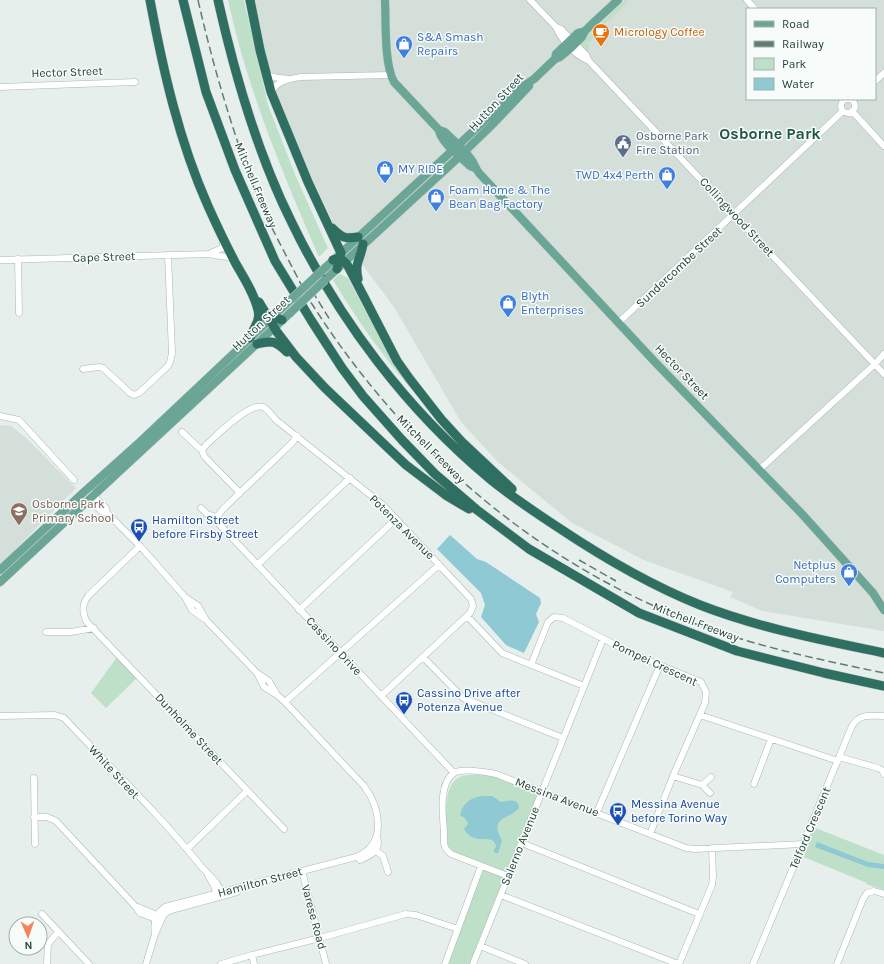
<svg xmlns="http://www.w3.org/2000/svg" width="884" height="964" font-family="Karla,sans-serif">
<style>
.built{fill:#d4dfda;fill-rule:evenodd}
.green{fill:#bfe0c8}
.water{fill:#8ec9d4}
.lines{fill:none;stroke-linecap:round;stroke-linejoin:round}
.minor-casing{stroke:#a8b8b2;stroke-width:7}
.major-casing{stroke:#c2cac8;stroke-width:9}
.highway-casing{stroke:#c2cac8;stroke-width:10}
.minor{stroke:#fff;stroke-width:6}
.major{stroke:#6aa596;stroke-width:8}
.highway{stroke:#2f6f62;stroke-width:9}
.rail{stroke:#5f7d75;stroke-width:1.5;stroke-dasharray:8 4;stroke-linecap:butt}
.major-bridge-casing{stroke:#c2cac8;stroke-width:9;stroke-linecap:butt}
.major-bridge{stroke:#6aa596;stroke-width:8}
.labels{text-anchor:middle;stroke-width:3;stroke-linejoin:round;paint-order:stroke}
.food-label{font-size:12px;fill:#c56008;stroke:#f7fbf9;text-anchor:start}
.shop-label{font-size:12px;fill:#366cbe;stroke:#f7fbf9;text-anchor:start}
.street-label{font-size:12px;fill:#24423a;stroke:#f7fbf9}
.service-label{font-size:12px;fill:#4e5e75;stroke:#f7fbf9;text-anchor:start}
.education-label{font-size:12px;fill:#785e54;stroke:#f7fbf9;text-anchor:start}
.transit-label{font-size:12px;fill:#164399;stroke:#f7fbf9;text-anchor:start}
.district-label{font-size:16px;font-weight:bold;fill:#1f5548;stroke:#f7fbf9}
</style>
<rect width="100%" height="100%" fill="#e6efeb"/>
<!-- built -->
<path class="built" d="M253,0H884V631L762,611L730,597L733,592L646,561L572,523L498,462L461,422L394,307L336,229L287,125L267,67ZM747,9H875V99H747Z
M0,425L11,426L25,437L76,488L0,565Z"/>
<!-- green -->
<path class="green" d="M228,0H244L268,105L296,177L328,248L319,257C283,174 247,89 228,0Z
M625,0L629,1L604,25L602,22Z
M591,33L595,37L589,43V50L587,51L582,44L584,40Z
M340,274L348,278L390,356L414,389L412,390C383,356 356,319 333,280Z
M117,657L137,678L106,708L91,693Z
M493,775L541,793L508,875L462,856L448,848C447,830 439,784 462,776C467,774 486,775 493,775Z
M813,827L884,855V890L866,884L867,883L801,856Z
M483,869L508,878L473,964H446Z"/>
<!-- water -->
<path class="water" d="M450,535L477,559L486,562L540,598L541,603L536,614L539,622L524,653L506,645L481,617L485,605L481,593L437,549Z
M481,796H492L501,802C509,801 518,797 519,808C507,821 489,816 502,841L498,853H495L494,850L496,846C492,831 475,848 464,829L468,824C467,820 465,817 460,816C462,804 470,798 481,796Z
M817,842L868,862L884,864V869L868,867L815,847Z"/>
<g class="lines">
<!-- minor casing -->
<g class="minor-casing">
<path id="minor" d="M530,0L556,27C561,40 576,56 589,61
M747,0L755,9
M556,27L561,29L586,55L589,61L884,374
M266,74C273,79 280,77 288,79
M875,81L884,73
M0,87L135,82
M271,92C278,80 289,79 301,77L390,75
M841 106a7 7 0 1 1 14 0a7 7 0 1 1-14 0Z
M852,111L884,146
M209,254C217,257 225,255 233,259
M18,259L19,313
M0,260L209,254L222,248L224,240
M618,323L843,111
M83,369L99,367L103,368L130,393L134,395L139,393L168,366L170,362L172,353L168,255
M0,416L19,420L74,480
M182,432L199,448L202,450
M297,436L292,443L223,509L217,517L219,524L454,773
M759,470L875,364L884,354
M83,493L101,511L107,513L140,546L185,597L198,606L206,620
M91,493L106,508L107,513
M240,493L204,456L202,450L206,445C216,436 249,402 263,407C268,409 272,416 276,420L383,505L471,599L473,606L470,613L381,696
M201,508L207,514L217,517
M140,546L89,595C82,604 82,610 86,621L284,829
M257,565L350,478
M186,599L192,610L206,620L257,673L269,681L277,695
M299,610L396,519
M467,616L502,653L584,686
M46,632H71L94,628
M423,657L463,698L563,738
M531,665L548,622L554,617L563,618L635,655L701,682L706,692L705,703L673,776L650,834
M285,702L439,565
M700,715L838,761
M0,716L55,715L64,718C109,766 158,813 200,865C209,876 219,882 223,896
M839,757L878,768L883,771L884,774
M673,776L702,785L710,793
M34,778L35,844
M754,784L771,739
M702,785L711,777
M597,812L660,665
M34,817H47L56,821L136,907L140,913L158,920
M522,843L699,914
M372,848L383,856L388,872
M187,849L247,791
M360,860C372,855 381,850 377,837
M302,871L326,964
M208,875L214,886L217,896
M508,876L451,854C449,852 446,850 445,847C443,843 444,836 444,832C443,816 438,784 454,773C462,768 487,772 496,774L686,848L695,849L803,844
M501,895L678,964
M138,907L159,916
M42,914L89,964
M155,934C153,923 156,913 165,907L356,857C387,845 381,809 364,786L285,702L277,695L264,687L257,673
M480,946L525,964
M252,955L254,964
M47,964L48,944L58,932
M146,964L155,934L163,916L167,912L175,909L237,892
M221,964L252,955L320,938L406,914L416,915L458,929
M445,964L481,866
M473,964L603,639
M679,964L712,885L713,876L712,848
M753,964L852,726C860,713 871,716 884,716
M837,964L863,899L867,893L874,891L884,894"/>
</g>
<!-- major casing -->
<g class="major-casing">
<path id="major" d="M385,0C386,21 384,64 394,82L439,130L445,132C454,141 464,149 471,159C475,164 475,168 479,173L654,361L802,514L873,593L884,610
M555,59L556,54L578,33L585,31
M439,130C440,142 461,157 470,166L475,168
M326,267L519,89L534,79L555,59L560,57L571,48L582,37L585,31L591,25L618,0
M325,280L460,156L493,124L529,86
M0,570L83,493L141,441L285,305
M0,582L290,313"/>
</g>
<!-- highway casing -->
<g class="highway-casing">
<path id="highway" d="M150,0C163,70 179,141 208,206C217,226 226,245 236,264C244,278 254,293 258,310C261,321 253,328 250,338
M183,0L206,92L235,170L275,261L311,320L342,368L363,396L402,440L435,474L477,510L529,549L639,613L737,651L824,673L884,686
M218,0C235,76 257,153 292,223C339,320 407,410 490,479C512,497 536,513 559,528C604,558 650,585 700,605C759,628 822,640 884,653
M250,0L260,50L271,92L308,182L341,253L337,269
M332,228C342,238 345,239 358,237
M333,260C340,257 344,260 348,266L397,361L409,378L441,419L462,442L512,489
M358,279C354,262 361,259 363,244
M259,302L277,332L296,357L325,388L406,465L447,496L469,509
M267,315L282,320
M257,344C272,340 276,341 287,352"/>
</g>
<!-- minor -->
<use href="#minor" class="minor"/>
<!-- major -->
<use href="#major" class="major"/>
<!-- highway -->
<use href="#highway" class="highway"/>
<!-- rail -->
<path class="rail" d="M198,0C213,66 232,130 256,193C266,217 278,240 290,263C297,276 304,291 312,304C396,436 516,546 661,609C674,614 686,621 699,625C759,647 821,660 884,673
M306,281L330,320
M579,560L616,581"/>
<!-- major-bridge casing -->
<g class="major-bridge-casing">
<path id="major-bridge" d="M285,305L326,267
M290,313L325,280"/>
</g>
<!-- major-bridge -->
<use href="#major-bridge" class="major-bridge"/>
</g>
<!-- icons -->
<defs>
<g id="cafe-pin" transform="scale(0.9)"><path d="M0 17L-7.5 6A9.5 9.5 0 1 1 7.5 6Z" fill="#e8710a" stroke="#f7fbf9"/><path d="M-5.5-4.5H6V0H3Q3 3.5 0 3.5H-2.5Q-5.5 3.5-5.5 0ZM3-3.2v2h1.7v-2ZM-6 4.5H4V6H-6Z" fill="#fff"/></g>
<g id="shop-pin" transform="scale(0.9)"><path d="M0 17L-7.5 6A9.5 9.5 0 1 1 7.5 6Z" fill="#3f7fe0" stroke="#f7fbf9"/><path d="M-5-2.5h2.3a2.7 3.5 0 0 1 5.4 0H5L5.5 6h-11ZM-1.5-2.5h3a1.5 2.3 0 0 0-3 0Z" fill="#fff"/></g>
<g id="civic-pin" transform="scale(0.9)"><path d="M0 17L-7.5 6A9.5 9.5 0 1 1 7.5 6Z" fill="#5c6f8a" stroke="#f7fbf9"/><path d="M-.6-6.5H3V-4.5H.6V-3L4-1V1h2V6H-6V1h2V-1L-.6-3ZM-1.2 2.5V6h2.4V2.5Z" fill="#fff"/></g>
<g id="school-pin" transform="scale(0.9)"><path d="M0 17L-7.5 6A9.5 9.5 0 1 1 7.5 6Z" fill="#8d6e63" stroke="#f7fbf9"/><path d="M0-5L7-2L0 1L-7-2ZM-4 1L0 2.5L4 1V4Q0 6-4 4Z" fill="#fff"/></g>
<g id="bus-pin" transform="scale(0.9)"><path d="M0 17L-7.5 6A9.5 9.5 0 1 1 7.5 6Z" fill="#1a4fb4" stroke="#f7fbf9"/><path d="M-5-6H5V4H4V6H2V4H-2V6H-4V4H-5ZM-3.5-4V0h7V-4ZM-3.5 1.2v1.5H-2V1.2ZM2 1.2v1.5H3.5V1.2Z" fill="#fff"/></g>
</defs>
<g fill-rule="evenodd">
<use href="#cafe-pin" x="601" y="32"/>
<use href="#shop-pin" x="404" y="44"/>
<use href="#civic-pin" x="623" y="143"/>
<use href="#shop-pin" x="385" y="169"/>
<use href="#shop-pin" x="667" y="175"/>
<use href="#shop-pin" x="436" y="197"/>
<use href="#shop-pin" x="508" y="303"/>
<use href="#school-pin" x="19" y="511"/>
<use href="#bus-pin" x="139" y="527"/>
<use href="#shop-pin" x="849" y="572"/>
<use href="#bus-pin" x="404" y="700"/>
<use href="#bus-pin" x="618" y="811"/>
</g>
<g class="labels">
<!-- food labels -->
<g class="food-label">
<text x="614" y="36">Micrology Coffee</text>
</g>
<!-- shop labels -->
<g class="shop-label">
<text x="417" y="41">S&amp;A Smash<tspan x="417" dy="14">Repairs</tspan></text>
<text x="398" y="173">MY RIDE</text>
<text x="654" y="179" text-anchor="end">TWD 4x4 Perth</text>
<text x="449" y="194">Foam Home &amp; The<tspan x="449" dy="14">Bean Bag Factory</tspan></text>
<text x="521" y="300">Blyth<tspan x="521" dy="14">Enterprises</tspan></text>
<text x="836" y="569" text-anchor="end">Netplus<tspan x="836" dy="14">Computers</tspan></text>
</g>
<!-- street labels -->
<g class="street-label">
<text transform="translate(67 72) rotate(-2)" y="4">Hector Street</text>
<text transform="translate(496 102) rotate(-47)" y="4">Hutton Street</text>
<text transform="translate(256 185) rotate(67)" y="4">Mitchell Freeway</text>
<text transform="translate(737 217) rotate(47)" y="4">Collingwood Street</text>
<text transform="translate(104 257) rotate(-2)" y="4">Cape Street</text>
<text transform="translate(679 267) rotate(-43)" y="4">Sundercombe Street</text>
<text transform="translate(261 323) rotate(-43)" y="4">Hutton Street</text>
<text transform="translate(682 372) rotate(46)" y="4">Hector Street</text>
<text transform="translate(431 449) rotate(45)" y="4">Mitchell Freeway</text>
<text transform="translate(402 527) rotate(45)" y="4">Potenza Avenue</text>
<text transform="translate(696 622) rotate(21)" y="4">Mitchell Freeway</text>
<text transform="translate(334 646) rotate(47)" y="4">Cassino Drive</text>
<text transform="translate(655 663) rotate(25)" y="4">Pompei Crescent</text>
<text transform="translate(189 729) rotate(47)" y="4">Dunholme Street</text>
<text transform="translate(114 772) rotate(47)" y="4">White Street</text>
<text transform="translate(557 797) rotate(21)" y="4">Messina Avenue</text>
<text transform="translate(810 828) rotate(-67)" y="4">Telford Crescent</text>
<text transform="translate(520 846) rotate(-68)" y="4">Salerno Avenue</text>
<text transform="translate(260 882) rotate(-15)" y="4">Hamilton Street</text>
<text transform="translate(314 917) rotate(75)" y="4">Varese Road</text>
</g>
<!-- service labels -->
<g class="service-label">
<text x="636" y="140">Osborne Park<tspan x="636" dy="14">Fire Station</tspan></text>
</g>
<!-- education labels -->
<g class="education-label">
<text x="32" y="508">Osborne Park<tspan x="32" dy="14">Primary School</tspan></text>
</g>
<!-- transit labels -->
<g class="transit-label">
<text x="152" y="524">Hamilton Street<tspan x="152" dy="14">before Firsby Street</tspan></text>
<text x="417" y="697">Cassino Drive after<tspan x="417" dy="14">Potenza Avenue</tspan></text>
<text x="631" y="808">Messina Avenue<tspan x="631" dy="14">before Torino Way</tspan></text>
</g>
<!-- district labels -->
<g class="district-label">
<text x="770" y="139">Osborne Park</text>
</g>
</g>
<!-- legend -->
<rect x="746" y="8" width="130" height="92" fill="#f7fbf9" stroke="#a3b1ad"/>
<rect x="754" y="21" width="20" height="6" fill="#6aa596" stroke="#a3b1ad"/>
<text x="782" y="28" font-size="12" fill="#24423a">Road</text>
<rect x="754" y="41" width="20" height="6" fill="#5f7d75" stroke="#a3b1ad"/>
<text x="782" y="48" font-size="12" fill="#24423a">Railway</text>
<rect x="754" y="58" width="20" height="12" fill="#bfe0c8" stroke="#a3b1ad"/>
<text x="782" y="68" font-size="12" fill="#24423a">Park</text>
<rect x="754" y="78" width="20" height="12" fill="#8ec9d4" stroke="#a3b1ad"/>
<text x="782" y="88" font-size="12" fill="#24423a">Water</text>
<!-- north arrow -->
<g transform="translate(28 936) rotate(178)"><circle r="19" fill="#f7fbf9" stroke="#a3b1ad"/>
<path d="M0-3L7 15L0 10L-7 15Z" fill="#f4845f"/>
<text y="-6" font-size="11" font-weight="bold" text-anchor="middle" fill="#24423a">N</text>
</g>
</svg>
